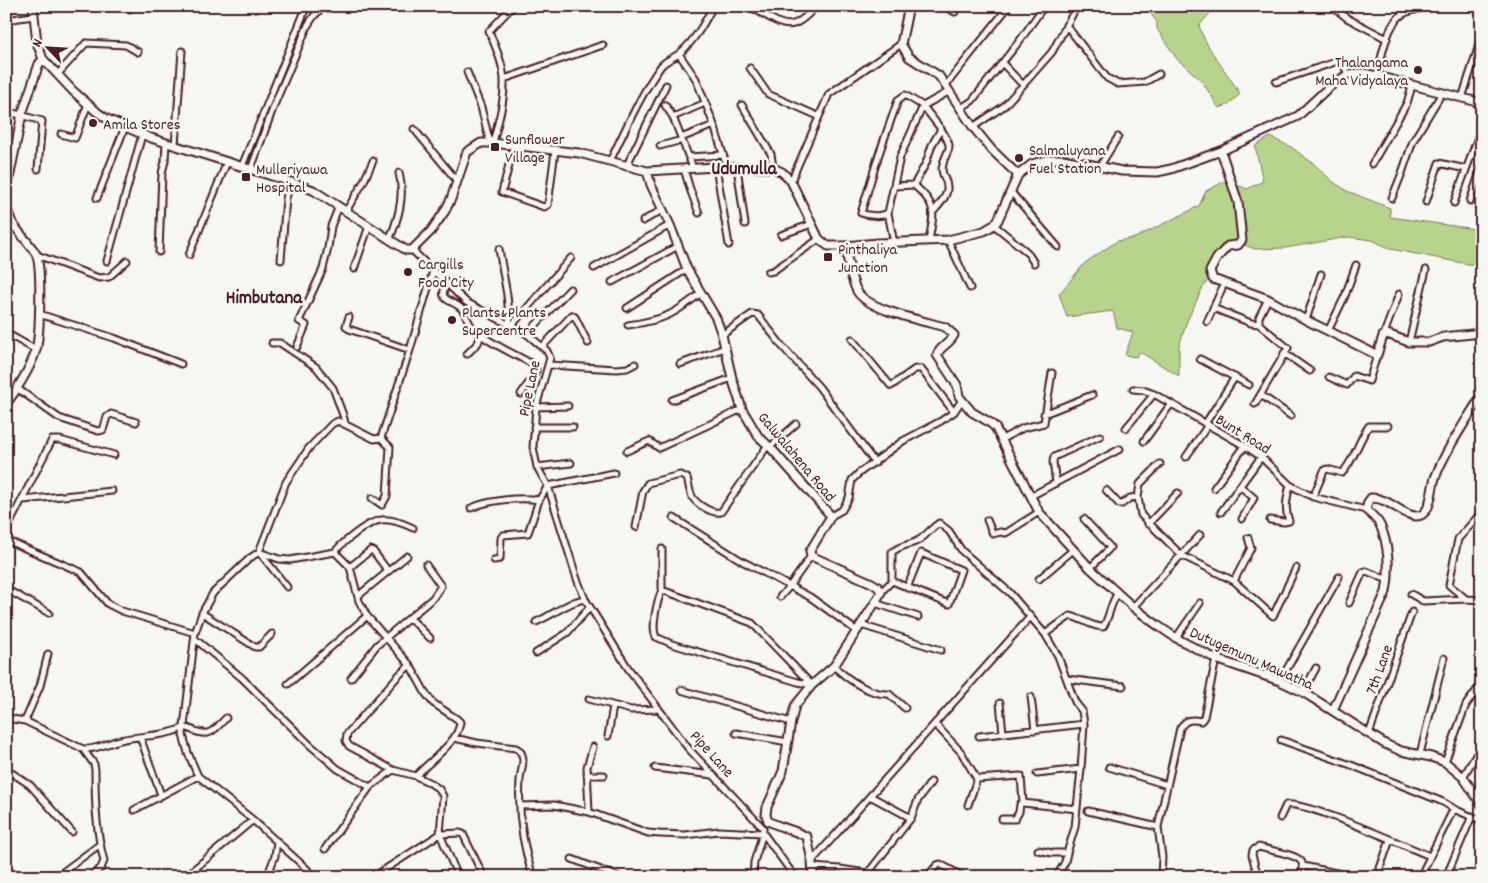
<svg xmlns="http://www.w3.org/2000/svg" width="1488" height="883" font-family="Dekko,sans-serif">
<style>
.green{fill:#b7d48c;stroke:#807a5c}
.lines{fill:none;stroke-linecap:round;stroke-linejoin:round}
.street-casing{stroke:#4a1f2b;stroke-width:9}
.secondary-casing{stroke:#4a1f2b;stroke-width:11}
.street{stroke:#f6f6f2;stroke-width:5}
.secondary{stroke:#f6f6f2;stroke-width:7}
.poi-dot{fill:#4a1f2b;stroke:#f6f6f2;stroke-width:2}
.labels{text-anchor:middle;stroke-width:5;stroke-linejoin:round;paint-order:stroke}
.poi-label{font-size:16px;fill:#4a1f2b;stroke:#f6f6f2;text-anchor:start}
.street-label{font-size:16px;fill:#4a1f2b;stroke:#f6f6f2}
.quarter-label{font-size:19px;font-weight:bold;fill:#4a1f2b;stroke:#f6f6f2}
</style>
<rect width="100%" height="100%" fill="#f6f6f2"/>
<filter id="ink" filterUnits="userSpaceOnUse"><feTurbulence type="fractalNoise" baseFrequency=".02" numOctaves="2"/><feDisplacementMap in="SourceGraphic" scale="10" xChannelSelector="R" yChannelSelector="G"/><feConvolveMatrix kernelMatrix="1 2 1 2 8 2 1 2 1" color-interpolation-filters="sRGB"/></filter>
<g filter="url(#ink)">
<!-- green -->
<path class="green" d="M1145,6H1216L1199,26C1207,51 1227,71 1240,94L1228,105L1219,108L1201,80L1177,59L1157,29V22Z
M1270,137L1291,147L1314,164L1332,181L1347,191L1390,208V217L1482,230V265L1467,264L1391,249L1372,240L1348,237L1285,248L1255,249L1237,242L1219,263L1202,289L1187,321L1179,346V376L1140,352L1136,357L1125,355L1133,332L1117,328L1113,311L1067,317L1059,294L1085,263L1117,241L1135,238L1199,206L1206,191L1225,181L1247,189L1263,181L1255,146Z"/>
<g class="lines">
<!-- street casing -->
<g class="street-casing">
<path id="street" d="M128,6L129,9
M944,6L955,12
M1332,6L1347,18L1387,39
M1400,6L1402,14
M752,8C783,24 789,37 816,6
M6,20L33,16
M1066,25L1107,78L1118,84L1145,82L1159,74
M679,54L696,79L714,125L727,167
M1002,63L1023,85
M750,68L768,94L818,116
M467,72L481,107L490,143
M57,75L86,43L126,45L138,52
M1377,76C1381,59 1387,23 1403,14C1412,9 1424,8 1434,6
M504,79L603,45
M1276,82L1341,60L1348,74
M946,85L1009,6
M1462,98L1481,39
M665,105L673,117
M742,105L771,154L773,168
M961,108L972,101L1021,39L1044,6
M6,111L42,121L38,169
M973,127L1004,106L1023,85L1052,52L1077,6
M414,129L457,181
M61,134L75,138L88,104
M681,138L714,125
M493,143C498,122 505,101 504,80C503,63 495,46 489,31L513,6
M175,145L182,51
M514,146L502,192L544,207L548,205L555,151
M660,146L682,140
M689,157L723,155
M610,161C626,129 640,95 661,66C666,60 674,58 680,53C695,40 704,24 713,6
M1372,164L1407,103L1412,86
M242,166L304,13L305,6
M1100,166L1118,137
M626,167L666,85
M716,167L729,245
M737,167L745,224
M693,168L673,117L705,103
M251,169L275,103L308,25L314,16L324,6
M684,169L690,189L699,213
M791,181L829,94L901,44
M914,185C938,206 934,211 929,241
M1011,192L1058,247
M97,198L125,127
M1392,198L1402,173L1413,141L1442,93
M1470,201L1482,166
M1426,202L1439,163L1466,169
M1454,203L1482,126
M346,211L363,183L373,161
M934,211C939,205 948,196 947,187C947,180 942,176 942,169C945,146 957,154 941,129
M888,213C881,217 869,216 861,213L879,154L898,100L905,95L923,106L941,129L932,145L926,163L914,185L894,186
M643,221L662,210
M994,225L1027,252L1034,263
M6,231L15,227
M781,235L812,224
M389,240C399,218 405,196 399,173
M948,240L970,288
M894,243L888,213L900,157L923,106L950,91
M499,249L507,295L510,325L513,324L571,258
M412,250L466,302L527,334L547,351L550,358L536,407L533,447L537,467L548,486L577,579L585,599L628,668L688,748L763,828V833L795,877
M159,252L162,173L165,161L166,143
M37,255L99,278L109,277L127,261
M189,255L227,162
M281,260L286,198L291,182
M107,261L142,135
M594,268L670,225
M354,269L369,226
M768,272L773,271L819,239
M612,282L678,246
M447,284C436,302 453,299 462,309C467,315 468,324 474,329C490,344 513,353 532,364L536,370L534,375L521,394
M627,308L687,269
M1213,308L1251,323L1259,324
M39,314L114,338L181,364
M349,317L346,326L349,329L410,350
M1306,320L1321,274
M1207,322L1224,284
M628,325C664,320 673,315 701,293
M1328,331L1345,296L1356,265
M6,333L36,350
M527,334L570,289
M722,335L752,314L758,315L782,346L819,387L875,463
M1385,335V331L1399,294
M852,339L891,386L915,369H921L954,412
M1409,342L1426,270
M272,343H280L316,367L333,388L343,415L345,423
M297,347L306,325L299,321L323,269L328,248L331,226L339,206
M542,347L572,315L575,317L588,343
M1284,353L1310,371
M467,354L478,343L481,335
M1200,359L1249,385
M680,364L725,348
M549,365L617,369L627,368L635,364
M1329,377L1347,385L1354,376L1369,381L1377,355
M18,389L59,418L98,431L103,430L107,417L111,414L136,422
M1133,389L1143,390L1154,394L1245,446L1261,457L1290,485L1313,497L1366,510
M1261,395L1291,416
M672,400L732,378
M1255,404L1288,348L1259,324V317L1268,299
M536,407L568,406
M1044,414L1092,395
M1205,424L1235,377
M534,427H573
M1126,428L1154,394
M1002,439L1023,428L1044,423L1052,373
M1144,441L1171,404
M770,447L796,424
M627,451L649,441L659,448L742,409
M1186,457L1208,425
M1160,464L1140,484L1138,497L1141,515L1181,555L1234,581L1273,616L1296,568
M537,467L571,463
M1056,483L1053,462L1054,457L1100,436
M1240,486L1254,498L1242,519
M1214,488L1245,446
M1106,490L1119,504H1122L1130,498L1138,497
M1031,496L1120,449
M1313,497L1324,471L1327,469L1342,473C1354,461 1358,441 1369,426H1388
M372,498L382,505L387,496L390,447L381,438
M23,500L112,491
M539,500L548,486L614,473
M471,508C489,500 519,497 539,500L528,533L503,535L501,538L500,559L494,560
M1221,512L1261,457
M831,516L842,510L849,498L852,480L859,473L903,441L941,421L954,412L962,400
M674,518L742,561L810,597L857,631
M1084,519L1110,547L1108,550L1090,568
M987,520L993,534L1000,532L1006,533L1039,512
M1270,520L1284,522L1289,521C1284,508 1287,498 1290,485
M1148,524L1178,493
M636,527L643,491L648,483L680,475L687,478C689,484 689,492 693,498C698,505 712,514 721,512L768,445
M6,531L52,440H60L114,455
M6,540L81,572L108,604L122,611L195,633
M259,552L279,559L290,560L335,552L350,567L359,601L367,616L410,665L426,694L433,703L457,719L460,722C459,742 429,761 416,776
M335,552C340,545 346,541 352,536C376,517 386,515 413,528
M260,553L287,587
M350,567L371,550L373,551L388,571
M1039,579L1073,550
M892,581L949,604L961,570L921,553L907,588
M1234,581L1251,548L1248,538
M6,589L49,613
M662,590L752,623L812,685L798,682L672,644L656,637C651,627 657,601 662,590Z
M662,590V549
M881,592L892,581V552C902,544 912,545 919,540C927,535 930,529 939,523L949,531L962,551L1010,593L1045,634L1058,656L1075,702L1082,711L1084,724L1081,769L1075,827L1067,853H1052L1038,850
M1411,594L1423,601L1466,599L1482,600
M358,596L407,556
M780,597L789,587L811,556
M1466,599L1449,585L1458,539L1482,512
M875,603L918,617
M1349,603L1363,572L1366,571L1388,580
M1133,607L1200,535
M202,613L255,647H259L272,634
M410,618L430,638
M536,622C552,616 568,601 585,599
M861,625L941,650
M1045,634L1070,616C1082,618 1091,627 1103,627C1110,617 1110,603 1118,593
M1176,638L1200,603
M195,639L242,678L310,745L338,769L370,787L393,770L416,776L430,783L439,789L443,796L440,834L458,877
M536,653L567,633L590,607
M834,666C847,679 870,695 889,694L905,708
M351,678L377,645L433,598L441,586L426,565
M1067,679L1123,686
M1280,681L1339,577
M288,684L367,616
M681,690L791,722
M1303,692L1316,668
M1031,697L1035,730
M589,699L631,710L659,709
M1000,703L1003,733
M6,718L25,721L83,749C97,750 107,743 120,740C141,735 165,737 185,727
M25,721L40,686L48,654
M935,724L961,752L977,779L968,805
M185,727C208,737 209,736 226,718
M736,733L788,742
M1369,734L1412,612
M608,736L613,706
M979,736L1084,724
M140,737L161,795
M454,738L477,743L516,748C528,755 521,768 520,780C518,812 523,847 533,877
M1281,740L1351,765L1443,802L1456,810
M83,749L94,764L95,770C95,801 96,831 104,861L101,868L90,877
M1420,754L1444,658
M1445,762L1466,705L1482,683
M1109,767L1167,785
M655,768L713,775
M6,769L30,785L72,832
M393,770L349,746L346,741L347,734L398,676L410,665
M1037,774L1081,769
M587,775H604
M1463,777L1482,745
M977,779L1021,776L1023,803
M870,796L911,818
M520,806L554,805L589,812L648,833L660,834L685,835L719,831L763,833L754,862L753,877
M134,810L198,776
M1088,811L1158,827
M589,812L587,767L593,747
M1280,818L1286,805C1304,800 1407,847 1430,856
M1002,819H1015L1019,812L1020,804L1023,803L1077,809
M325,849L370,787
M572,859L619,877
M812,861L1031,616
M1303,866L1341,874
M812,867L840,869L893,877
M1380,868L1390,840
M193,870L253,820
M868,873L911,818L918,800L931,782
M1086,874L1105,877
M1057,876L1065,862L1067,853
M56,877L99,845
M267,877L275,856L277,841
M309,877L308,870L253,820L198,776L188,753L183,735L195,633L202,613L213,593L250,558L259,552L286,482L309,448L332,424L338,421L374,439L381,438L410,350L433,271
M373,877L440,834L460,833L463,834L484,877
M734,877L753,875
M927,877L937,865L940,864L964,877
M1161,877L1162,857L1158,827L1180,728C1186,719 1191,719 1201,721L1204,717L1216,659
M1258,877L1252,855L1253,850L1259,847C1268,850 1295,854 1301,861C1304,865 1303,872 1302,877
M1420,877L1452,812L1456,810L1482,821
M1446,877L1472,816"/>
</g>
<!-- secondary casing -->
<g class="secondary-casing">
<path id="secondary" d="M33,6L37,43L43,59L73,91L97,112L107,119L151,138L291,182L313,190L406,250H412L431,231L445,211L451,199L467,152L481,143H493L579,153L647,171L716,167L773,168L782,172L791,181L819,239L828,246H845L878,243L948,240L984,231L994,225L998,220L1018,175L1032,164L1051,159H1063L1122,171L1157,172L1171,169L1221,151L1298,116L1328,88L1348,74L1363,73L1377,76L1482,103
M909,6L901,44L909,57L939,76L973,127L991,149L1018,175
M1221,151L1238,202L1242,240L1238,245L1228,246L1217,258L1210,271L1213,279L1268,299L1306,320L1377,355L1383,336L1387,334L1409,342H1429L1443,337L1482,333
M647,171L651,185L670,225L687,269L716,318L722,335L732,378L742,409L758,436L770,447L831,516L810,551L811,556L872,583L878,587L881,592L875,603L834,666L812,685L795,706L791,722L783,771L767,807L766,815L768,821C781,828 795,830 807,837L812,861L813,877
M6,194L22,114L39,64L43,59
M6,201C8,227 24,234 36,254C42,265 40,336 36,350C31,367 17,390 6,404
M845,246C848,260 850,278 857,291C867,310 924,321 945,327L954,335C950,344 940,346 937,355L957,385L959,396L962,400L972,412L989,422L995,427L1039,512L1090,568L1133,607L1157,625L1176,638L1216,659L1280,681L1303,692L1385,744L1401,751L1431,757L1445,762L1463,777L1482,805
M1333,710L1386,592C1390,572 1389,544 1380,525C1377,519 1371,514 1366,510L1368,502L1371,498C1388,497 1403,516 1416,516C1432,516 1431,489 1435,478C1446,449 1466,421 1482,395"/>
</g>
<!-- street -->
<use href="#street" class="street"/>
<!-- secondary -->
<use href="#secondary" class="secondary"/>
</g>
</g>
<!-- markers -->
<g class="poi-dot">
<circle cx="1418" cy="70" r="5"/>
<circle cx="93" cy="123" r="5"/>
<rect x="490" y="142" width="10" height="10" rx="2.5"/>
<circle cx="1019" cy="158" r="5"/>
<rect x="241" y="172" width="10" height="10" rx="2.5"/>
<rect x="823" y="252" width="10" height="10" rx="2.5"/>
<circle cx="408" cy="272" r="5"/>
<circle cx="452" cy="320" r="5"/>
</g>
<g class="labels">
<!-- poi labels -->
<g class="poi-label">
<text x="1408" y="67" text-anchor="end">Thalangama<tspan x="1408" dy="18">Maha Vidyalaya</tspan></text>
<text x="103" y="129">Amila Stores</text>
<text x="505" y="144">Sunflower<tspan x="505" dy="18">Village</tspan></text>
<text x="1029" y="155">Salmaluyana<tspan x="1029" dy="18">Fuel Station</tspan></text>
<text x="256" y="174">Mulleriyawa<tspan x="256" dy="18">Hospital</tspan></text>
<text x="838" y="254">Pinthaliya<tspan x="838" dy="18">Junction</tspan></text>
<text x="418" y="269">Cargills<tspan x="418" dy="18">Food City</tspan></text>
<text x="462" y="317">Plants&amp;Plants<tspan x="462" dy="18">Supercentre</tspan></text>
</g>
<!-- street labels -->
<g class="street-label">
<text transform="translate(528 388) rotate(-78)" y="6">Pipe Lane</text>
<text transform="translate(1244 433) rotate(32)" y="6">Bunt Road</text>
<text transform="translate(798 456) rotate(50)" y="6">Galwalahena Road</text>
<text transform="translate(1252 657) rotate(24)" y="6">Dutugemunu Mawatha</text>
<text transform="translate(1378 669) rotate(-70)" y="6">7th Lane</text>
<text transform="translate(713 753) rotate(48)" y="6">Pipe Lane</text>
</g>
<!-- quarter labels -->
<g class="quarter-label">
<text x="744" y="174">Udumulla</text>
<text x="264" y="303">Himbutana</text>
</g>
</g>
<!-- margin -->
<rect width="1488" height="883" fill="none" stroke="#f6f6f2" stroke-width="25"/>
<rect x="12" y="12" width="1463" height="858" fill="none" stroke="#4a1f2b" stroke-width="2" filter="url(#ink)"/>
<!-- north arrow -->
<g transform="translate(48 48) rotate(295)" stroke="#f6f6f2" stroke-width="4" paint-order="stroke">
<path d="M0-4L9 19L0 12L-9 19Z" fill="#4a1f2b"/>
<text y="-8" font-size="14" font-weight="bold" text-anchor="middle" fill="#4a1f2b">N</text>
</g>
</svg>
